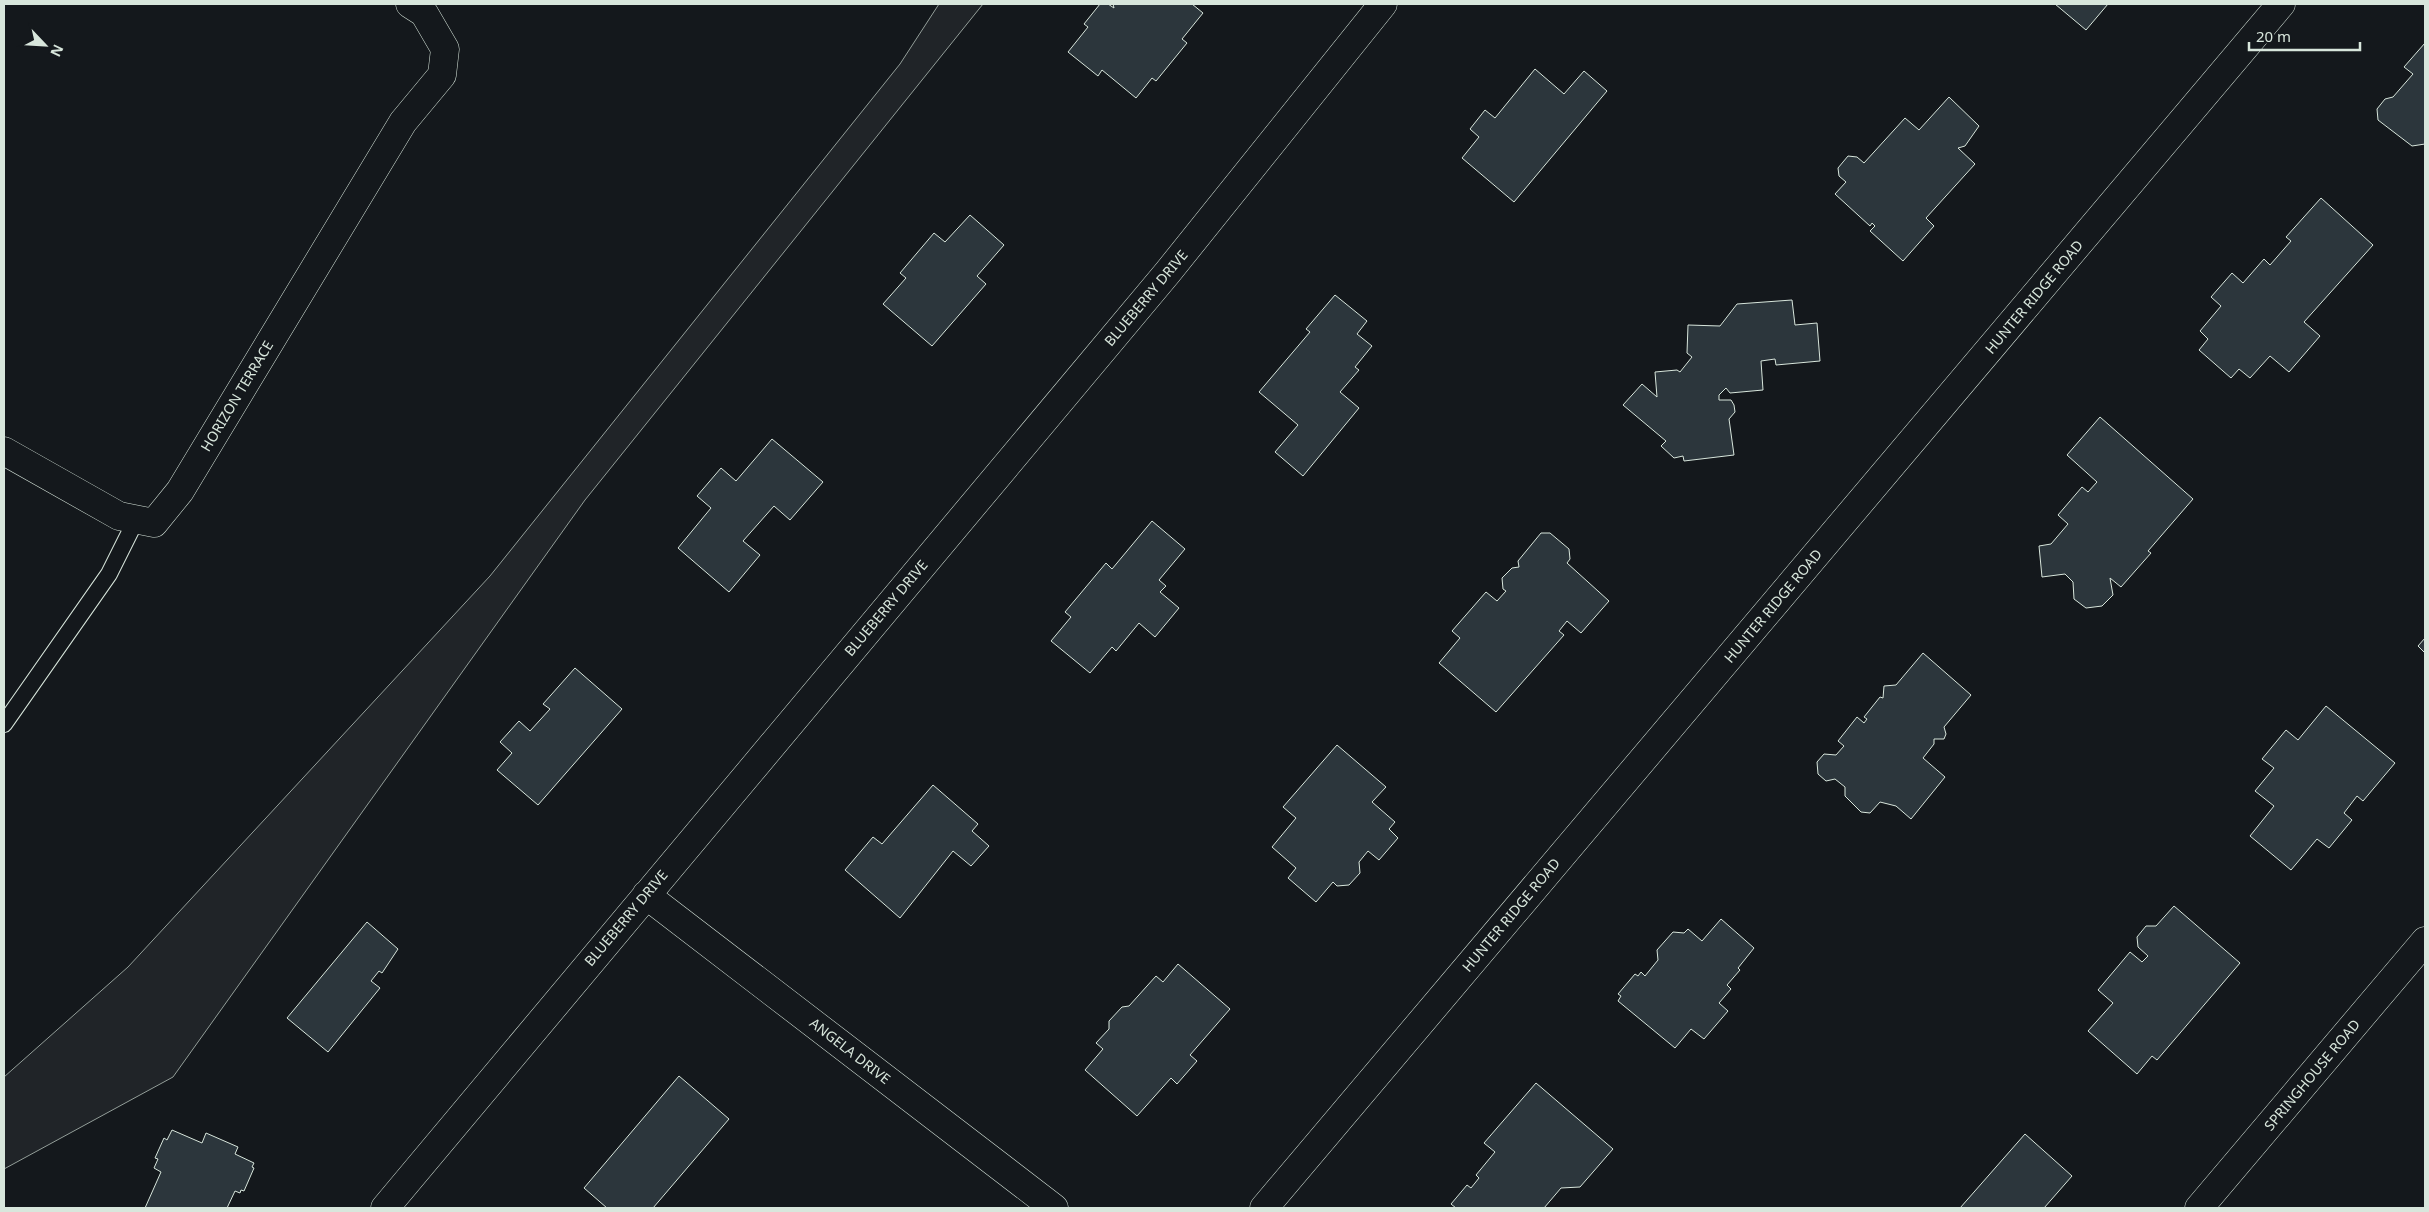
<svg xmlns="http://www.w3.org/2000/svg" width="2429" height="1212" font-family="'Noto Sans',sans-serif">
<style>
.green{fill:#202428;stroke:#939e99}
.building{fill:#2c363c;stroke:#d8e6dc}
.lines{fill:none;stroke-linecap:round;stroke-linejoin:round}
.service-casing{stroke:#d8e6dc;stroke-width:18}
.minor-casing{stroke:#d8e6dc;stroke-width:29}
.service{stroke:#14181c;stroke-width:16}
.minor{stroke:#14181c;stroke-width:28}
.labels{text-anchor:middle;stroke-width:4;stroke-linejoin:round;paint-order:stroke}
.street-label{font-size:14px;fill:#d8e6dc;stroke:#14181c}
</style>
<rect width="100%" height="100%" fill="#14181c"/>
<!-- green -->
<path class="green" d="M939,4H983L585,500L173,1077L4,1169V1077L128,967L490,576L900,64Z"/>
<!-- building -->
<path class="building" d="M1100,4H1108L1114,8L1113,4H1192L1203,13L1182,39L1187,43L1156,81L1152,78L1136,98L1102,70L1098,76L1068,52L1088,27L1084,24Z
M2055,4H2108L2086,30Z
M2425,43V144L2412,146L2378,120L2377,109L2385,99L2393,97L2413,74L2404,67Z
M1535,69L1564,94L1584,71L1607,91L1514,202L1462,158L1479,137L1470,129L1485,110L1495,118Z
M1949,97L1979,126L1965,146L1958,148L1975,164L1926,218L1934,226L1903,261L1870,231L1875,226L1872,223L1870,226L1835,194L1846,182L1839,176L1838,168L1848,156L1857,157L1864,163L1905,118L1919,130Z
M2321,198L2373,245L2304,322L2320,336L2289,372L2270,356L2250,378L2239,369L2231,378L2199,350L2208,339L2200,331L2221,306L2211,297L2232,273L2243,283L2264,259L2270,265L2291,241L2286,237Z
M970,215L1004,245L977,276L986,284L932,346L883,304L906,278L900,273L934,233L945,242Z
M1335,295L1367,321L1357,334L1372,346L1355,367L1359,370L1340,392L1359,408L1303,476L1275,452L1298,425L1259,392L1310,332L1306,329Z
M1792,300L1795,325L1817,323L1820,361L1776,365L1775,359L1761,361L1763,390L1730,393L1726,388L1719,395V400H1731L1734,405L1735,412L1729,419L1734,455L1684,461L1683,456L1674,458L1661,446L1666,441L1623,405L1642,384L1657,397L1655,372L1677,370L1680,372L1692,357L1687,353L1688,325L1720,326L1737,304Z
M2100,417L2193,499L2148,551L2151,553L2121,587L2110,578L2113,595L2102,606L2086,608L2074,599L2073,582L2065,574L2042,577L2039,546L2051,544L2068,524L2058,515L2082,487L2088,492L2097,482L2067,455Z
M772,439L823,482L790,520L774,506L743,541L760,555L729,592L678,548L711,508L697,496L721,468L736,481Z
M1152,521L1185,549L1159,580L1166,586L1160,592L1179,608L1155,637L1139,623L1116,651L1112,647L1090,673L1051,641L1071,617L1065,612L1106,563L1112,569Z
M1541,533H1550L1569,549L1570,559L1567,563L1609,601L1581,633L1567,621L1559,631L1564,635L1496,712L1439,663L1460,638L1452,631L1486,592L1497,601L1506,591L1503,589L1502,578L1512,568L1519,567L1518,561Z
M2425,638V653L2418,646Z
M1923,653L1971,695L1944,727L1946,734L1944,739H1934V744L1923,758L1945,777L1911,819L1896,806L1880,802L1870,813L1861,812L1845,796V787L1835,779L1826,781L1818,774L1817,762L1824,754L1836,755L1844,746L1838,741L1857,717L1864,723L1867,719L1864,717L1880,697L1883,698L1884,686L1896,685Z
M575,668L622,709L538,805L497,770L512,753L500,742L519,721L530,731L550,709L543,704Z
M2326,706L2395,763L2363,801L2357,796L2344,813L2352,820L2329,848L2317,839L2291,870L2250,836L2274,806L2255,791L2274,768L2262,759L2286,730L2298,740Z
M1337,745L1386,787L1372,802L1395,822L1389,829L1398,838L1379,860L1368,851L1359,862L1360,873L1349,885L1337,886L1333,882L1316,902L1288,878L1296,868L1272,847L1296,818L1283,807Z
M933,785L978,824L972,831L989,846L971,866L953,851L900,918L845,870L873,837L882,844Z
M2174,906L2240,963L2157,1060L2152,1056L2137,1074L2088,1031L2113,1003L2098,990L2130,952L2142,962L2148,956L2138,947L2137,937L2146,926H2156Z
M1721,919L1754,948L1738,968L1740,970L1727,985L1731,989L1719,1003L1728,1011L1704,1039L1691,1029L1675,1048L1618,1001L1621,996L1618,994L1635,974L1638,976L1641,972L1645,976L1658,960L1657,950L1673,932L1684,933L1688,929L1702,941Z
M367,922L398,949L382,973L379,971L371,981L380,988L328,1052L287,1018Z
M1178,964L1230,1009L1190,1055L1197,1061L1177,1084L1171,1078L1137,1116L1085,1070L1103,1049L1096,1043L1109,1029V1021L1122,1007L1129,1006L1156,976L1163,982Z
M679,1076L729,1119L653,1208H607L584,1188Z
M1536,1083L1613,1149L1580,1187L1561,1188L1544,1208H1456L1451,1204L1467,1185L1471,1188L1479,1178L1476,1175L1495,1152L1484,1143Z
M172,1130L202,1143L206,1133L238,1147L235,1154L254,1163L252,1167L254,1168L244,1191L241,1190L240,1193L235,1191L227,1208H145L161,1172L154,1168L158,1159L155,1158L164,1138L167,1140Z
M2025,1134L2072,1176L2044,1208H1960Z"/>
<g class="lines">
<!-- service casing -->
<g class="service-casing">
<path id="service" d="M4,724L109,574L136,520"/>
</g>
<!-- minor casing -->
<g class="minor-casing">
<path id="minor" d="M4,451L119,516L154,523L180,491L403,122L442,75L445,49L424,13L410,4
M646,895L1054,1208
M385,1208L1168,272L1383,4
M1264,1208L2281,4
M2199,1208L2425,941"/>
</g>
<!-- service -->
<use href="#service" class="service"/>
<!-- minor -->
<use href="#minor" class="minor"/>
</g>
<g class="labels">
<!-- street labels -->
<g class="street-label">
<text transform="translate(2034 297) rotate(-50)" y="5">HUNTER RIDGE ROAD</text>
<text transform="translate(1146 298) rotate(-50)" y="5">BLUEBERRY DRIVE</text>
<text transform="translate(237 396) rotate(-59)" y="5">HORIZON TERRACE</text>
<text transform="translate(1773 606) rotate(-50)" y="5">HUNTER RIDGE ROAD</text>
<text transform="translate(886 608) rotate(-50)" y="5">BLUEBERRY DRIVE</text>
<text transform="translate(1511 915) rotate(-50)" y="5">HUNTER RIDGE ROAD</text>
<text transform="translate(626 918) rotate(-50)" y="5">BLUEBERRY DRIVE</text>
<text transform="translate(850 1051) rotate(38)" y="5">ANGELA DRIVE</text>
<text transform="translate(2312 1075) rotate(-50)" y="5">SPRINGHOUSE ROAD</text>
</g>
</g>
<!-- border -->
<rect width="2429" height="1212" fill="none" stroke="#d8e6dc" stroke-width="10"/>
<!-- north arrow -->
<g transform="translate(45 45) rotate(115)" stroke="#14181c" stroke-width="4" paint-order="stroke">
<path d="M0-4L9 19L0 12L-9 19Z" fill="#d8e6dc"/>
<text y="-8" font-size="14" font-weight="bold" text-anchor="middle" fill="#d8e6dc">N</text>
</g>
<!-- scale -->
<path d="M2249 42v8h111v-8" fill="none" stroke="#d8e6dc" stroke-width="2.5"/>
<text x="2256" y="42" font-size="15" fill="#d8e6dc" stroke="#14181c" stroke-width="4" paint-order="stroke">20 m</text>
</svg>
